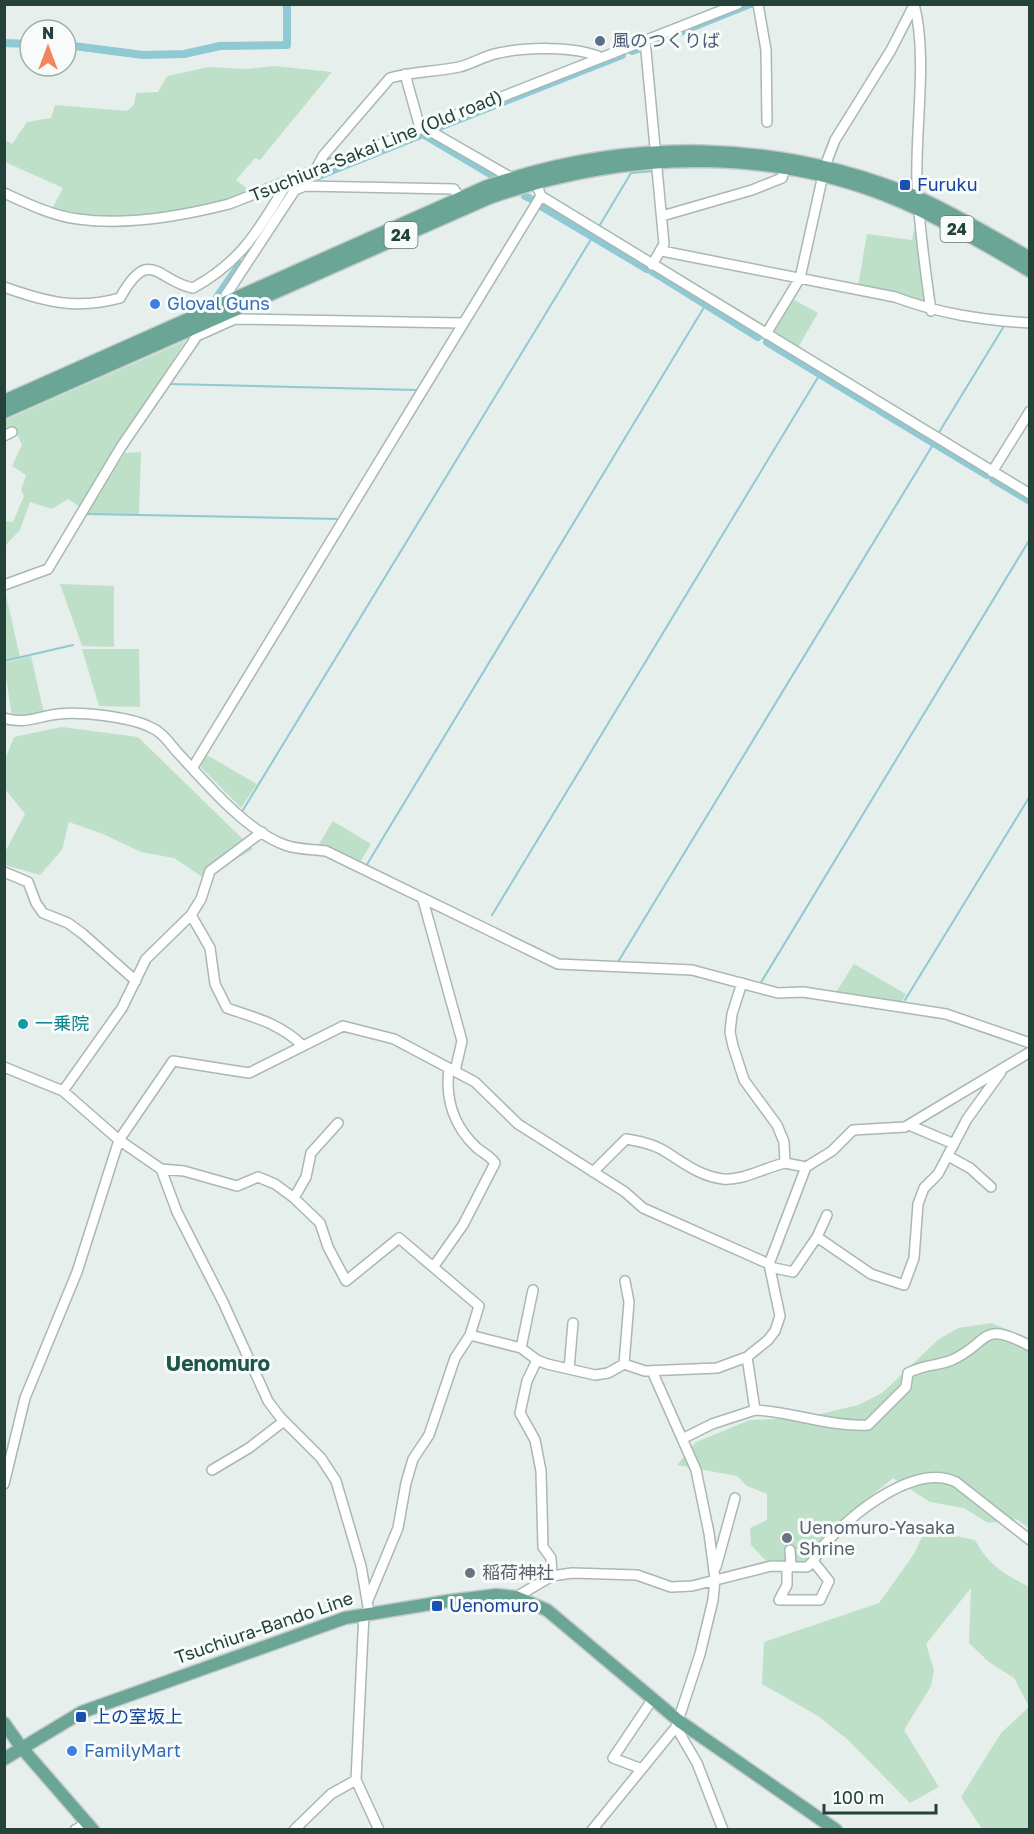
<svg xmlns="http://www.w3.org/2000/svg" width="1034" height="1834" font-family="'Golos Text','Noto Sans JP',sans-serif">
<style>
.green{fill:#bfe0c8}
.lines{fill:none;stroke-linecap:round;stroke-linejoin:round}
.stream{stroke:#8ec9d4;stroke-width:2}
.canal{stroke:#8ec9d4;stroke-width:8}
.minor-casing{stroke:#a8b8b2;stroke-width:12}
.major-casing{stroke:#c2cac8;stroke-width:15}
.minor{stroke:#fff;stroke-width:9}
.major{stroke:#6aa596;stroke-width:12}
.service-dot{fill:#5c6f8a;stroke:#f7fbf9;stroke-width:2}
.transit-dot{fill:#1a4fb4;stroke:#f7fbf9;stroke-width:2}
.shop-dot{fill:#3f7fe0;stroke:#f7fbf9;stroke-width:2}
.culture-dot{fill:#0f9aa8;stroke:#f7fbf9;stroke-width:2}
.worship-dot{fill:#6b7280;stroke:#f7fbf9;stroke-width:2}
.labels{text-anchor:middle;stroke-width:6;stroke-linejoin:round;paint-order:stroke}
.shield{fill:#f7fbf9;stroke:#637a73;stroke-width:1.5}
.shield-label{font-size:16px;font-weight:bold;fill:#24423a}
.service-label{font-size:18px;fill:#4e5e75;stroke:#f7fbf9;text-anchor:start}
.street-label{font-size:18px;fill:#24423a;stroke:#f7fbf9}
.transit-label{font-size:18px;fill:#164399;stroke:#f7fbf9;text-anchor:start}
.shop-label{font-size:18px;fill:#366cbe;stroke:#f7fbf9;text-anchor:start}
.culture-label{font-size:18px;fill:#0d838f;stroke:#f7fbf9;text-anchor:start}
.worship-label{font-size:18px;fill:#5b616d;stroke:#f7fbf9;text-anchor:start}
.quarter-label{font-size:21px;font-weight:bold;fill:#1f5548;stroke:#f7fbf9}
</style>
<rect width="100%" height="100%" fill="#e6efeb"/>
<!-- green -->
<path class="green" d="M275,66L332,72L260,160L255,158L236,180L250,191C190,213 115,226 52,209L63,188L5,162L4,139L12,144L27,122L51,118L55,105L127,111L134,105L136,93L158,92L167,76L208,67L246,69Z
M918,229L926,304L858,286L867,234L912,240L914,230Z
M791,298L818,313L797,349L771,333Z
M185,341L80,507L68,499L52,509L30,502L20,530L5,546V521L13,522L24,496L21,490L26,475L12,466L22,445L14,427L5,431V420Z
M141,452L139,514H86L125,453Z
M60,584L114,586V647L82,646Z
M5,591L20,657L5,661L4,591Z
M82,649H139L140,707L99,706Z
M31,656L44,713L29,718L12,717L4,663Z
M62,727L138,737L253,849L204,878L174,858L141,852L103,834L69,822L62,850L40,875L5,865V852L25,814L5,789L4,762L14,737Z
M205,754L257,784L241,808L199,765Z
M333,821L371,844L359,864L319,844Z
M854,964L906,994L901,1003L836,992Z
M991,1323L1011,1331L1029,1352V1528L1016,1519L988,1523L964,1508L930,1502L893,1478L838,1524L807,1563H768L751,1545L750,1528L767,1520V1494L747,1486L737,1476L677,1465L696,1442L750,1420L804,1418L858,1405L882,1393L939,1339L958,1328Z
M951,1535L975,1540C988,1565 1005,1574 1029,1587V1829H982L961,1797L1001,1733L1029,1707L1014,1678L989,1662L969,1643L971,1588L926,1644L934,1670L931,1686L904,1730L939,1787L910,1803L848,1740L818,1716L762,1684L764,1642L879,1603L914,1554L922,1537Z"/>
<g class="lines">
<!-- stream -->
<path class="stream" d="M598,228L631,173L654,171
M460,320L533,200
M169,384L417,390
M938,434L1004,326
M374,461L456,327
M87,514L339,519
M4,661L73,645
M243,810L593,236
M366,866L706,304
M492,915L820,374
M618,962L934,443
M760,984L1030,539
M905,1000L1030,796"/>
<!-- canal -->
<path class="canal" d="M4,43L30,44
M650,44L750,4
M66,45L143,55L184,54L220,46L287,45V4
M632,51L643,47
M434,129L622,55
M296,185L423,134L492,175
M525,196L533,200
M541,206L647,269
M248,253L270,221
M652,271L758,337
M217,297L240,264
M767,342L874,407
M879,410L987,475
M993,479L1030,501"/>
<!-- minor casing -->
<g class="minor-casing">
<path id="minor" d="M758,4L766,50L767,122
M914,4C928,55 915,129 917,183C919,225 925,269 931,311
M645,40L664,244L652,265
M405,74L420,128
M423,127L512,178
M316,169L323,156L390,78C413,71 436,72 459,67C473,64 485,55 499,53C526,47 575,46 600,57
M534,177L541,196L1030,494
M4,193C28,204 53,216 78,219C127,226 182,216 229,204L738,4
M662,216L752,190L782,178L785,169
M662,251L895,297C940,314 982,320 1030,323
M4,287C46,302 76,310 120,298C150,244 158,282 193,288C243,261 261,226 289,180
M228,306L226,295L295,190L305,186L454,189L463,203
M766,334L800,278L825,166L835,140L891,50L914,5
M4,436L12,432
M992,472L1030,411
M4,585L48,569L121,447L197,336L235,319L461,323
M4,718C23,725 39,716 58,714C80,711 128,717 148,726C163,732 168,742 178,753C206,783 246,831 285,845C299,850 312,849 326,851L558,964L692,970L778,993L803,992L946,1014L1030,1043
M193,767L541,196
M4,872L28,882L36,903L43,913L68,923L83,934L136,981
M423,900L462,1041L455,1071
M191,915L210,948L215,984L227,1008C256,1018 281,1024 303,1046
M742,983L732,1014L730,1032L733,1046L744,1080L777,1125L784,1142L785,1163L806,1167
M4,1067L63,1091L119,1140L161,1169L177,1212L223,1302L268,1401L280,1417L321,1458L336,1481L361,1566L369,1612
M63,1091L122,1008L146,959L191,915L201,899L210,871L262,832
M909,1125L954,1144
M948,1156L970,1168L991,1187
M161,1169L184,1171L237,1186L258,1177L275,1184L294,1198L320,1223L328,1247L346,1281L399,1238L479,1306L470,1335L455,1358L429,1435L413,1459L406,1483L398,1528L368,1600
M593,1172L626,1139C638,1141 650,1143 661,1149C682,1161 698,1176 723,1179C743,1181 766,1167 785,1163
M294,1198L306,1177L311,1153L338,1123
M817,1237L827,1215
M434,1266L463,1225L495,1163C490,1156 483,1153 477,1148C454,1127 445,1099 449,1069
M770,1267L793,1272L817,1237L871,1274L904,1285L914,1258L918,1204L924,1188L938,1174L967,1119L1001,1072
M470,1335L521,1348L537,1360L547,1364L595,1375L608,1373L624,1364L645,1371L717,1368L747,1357L768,1340L775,1331L780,1316L769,1264L806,1167L832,1151L853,1130L905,1127L1030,1052
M521,1348L533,1290
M747,1357L755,1410C793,1412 830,1427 868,1425L906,1387L908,1373C924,1364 938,1366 952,1360C991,1342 980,1319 1030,1346
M537,1360L527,1381L520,1413L535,1440L541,1471L543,1547L551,1558L552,1576
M624,1364L629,1302L625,1281
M569,1369L573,1323
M684,1438L712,1424L755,1410
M212,1470L249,1448L284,1421
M4,1484L25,1398L77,1272L119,1140L173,1061L249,1073L343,1026L394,1039L475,1082L518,1124L625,1192L643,1208L769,1264
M790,1550L791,1567
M716,1567L735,1498
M787,1567V1585L779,1600H820L829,1581L813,1561
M516,1597L552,1576L572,1573L637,1575L671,1587L692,1586L771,1566L807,1567C815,1562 817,1552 824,1545C850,1515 915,1462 956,1482L1030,1540
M364,1613L356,1780L379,1830
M676,1727L697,1763L723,1830
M642,1769L613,1758L652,1700
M75,1830L87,1823
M294,1830L331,1794L356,1780
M592,1830L676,1727L700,1654L713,1600L715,1579L709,1533L696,1470L652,1371"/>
</g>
<!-- major casing -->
<g class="major-casing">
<path id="major" d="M4,401L485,187C628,137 777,139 917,197C956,214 993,237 1030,258
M4,412L489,198C622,151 771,145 902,202C947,222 988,246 1030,271
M4,1723L21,1747L93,1830
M4,1759L82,1712L345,1618L448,1601L496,1595L516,1597L547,1610L679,1721L836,1830"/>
</g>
<!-- minor -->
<use href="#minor" class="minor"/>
<!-- major -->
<use href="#major" class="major"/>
</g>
<!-- markers -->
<circle class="service-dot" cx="600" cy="41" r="6"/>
<g class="transit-dot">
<rect x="899" y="179" width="12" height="12" rx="3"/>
<rect x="431" y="1600" width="12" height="12" rx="3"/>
<rect x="75" y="1711" width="12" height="12" rx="3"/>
</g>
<g class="shop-dot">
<circle cx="155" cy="304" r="6"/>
<circle cx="72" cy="1751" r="6"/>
</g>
<circle class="culture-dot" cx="23" cy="1024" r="6"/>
<g class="worship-dot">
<circle cx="787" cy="1538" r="6"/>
<circle cx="470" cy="1573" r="6"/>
</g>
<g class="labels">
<!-- shield labels -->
<g class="shield">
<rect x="940.5" y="216" width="33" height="26" rx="4.5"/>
<rect x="384.5" y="222" width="33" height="26" rx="4.5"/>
</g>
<g class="shield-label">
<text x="957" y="235">24</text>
<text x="401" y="241">24</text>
</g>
<!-- service labels -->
<g class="service-label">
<text x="612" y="47">風のつくりば</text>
</g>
<!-- street labels -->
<g class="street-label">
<text transform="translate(376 146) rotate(-22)" y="6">Tsuchiura-Sakai Line (Old road)</text>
<text transform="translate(264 1628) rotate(-19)" y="6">Tsuchiura-Bando Line</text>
</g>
<!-- transit labels -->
<g class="transit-label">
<text x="917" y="191">Furuku</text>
<text x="449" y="1612">Uenomuro</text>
<text x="93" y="1723">上の室坂上</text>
</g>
<!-- shop labels -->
<g class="shop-label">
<text x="167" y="310">Gloval Guns</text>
<text x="84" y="1757">FamilyMart</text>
</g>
<!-- culture labels -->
<g class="culture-label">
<text x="35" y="1030">一乗院</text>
</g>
<!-- worship labels -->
<g class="worship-label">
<text x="799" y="1534">Uenomuro-Yasaka<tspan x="799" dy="21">Shrine</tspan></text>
<text x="482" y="1579">稲荷神社</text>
</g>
<!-- quarter labels -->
<g class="quarter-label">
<text x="218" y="1371">Uenomuro</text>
</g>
</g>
<!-- border -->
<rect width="1034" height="1834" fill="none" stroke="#24423a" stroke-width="12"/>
<!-- north arrow -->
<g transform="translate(48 48)"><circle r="28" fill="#f7fbf9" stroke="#a3b1ad" stroke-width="1.5"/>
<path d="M0-4.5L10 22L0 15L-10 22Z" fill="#f4845f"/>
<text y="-9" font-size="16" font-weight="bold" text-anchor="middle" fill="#24423a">N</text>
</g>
<!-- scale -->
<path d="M824 1804v9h112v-9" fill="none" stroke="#24423a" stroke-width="3"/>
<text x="833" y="1804" font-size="18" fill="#24423a" stroke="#f7fbf9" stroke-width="4.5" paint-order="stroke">100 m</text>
</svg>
